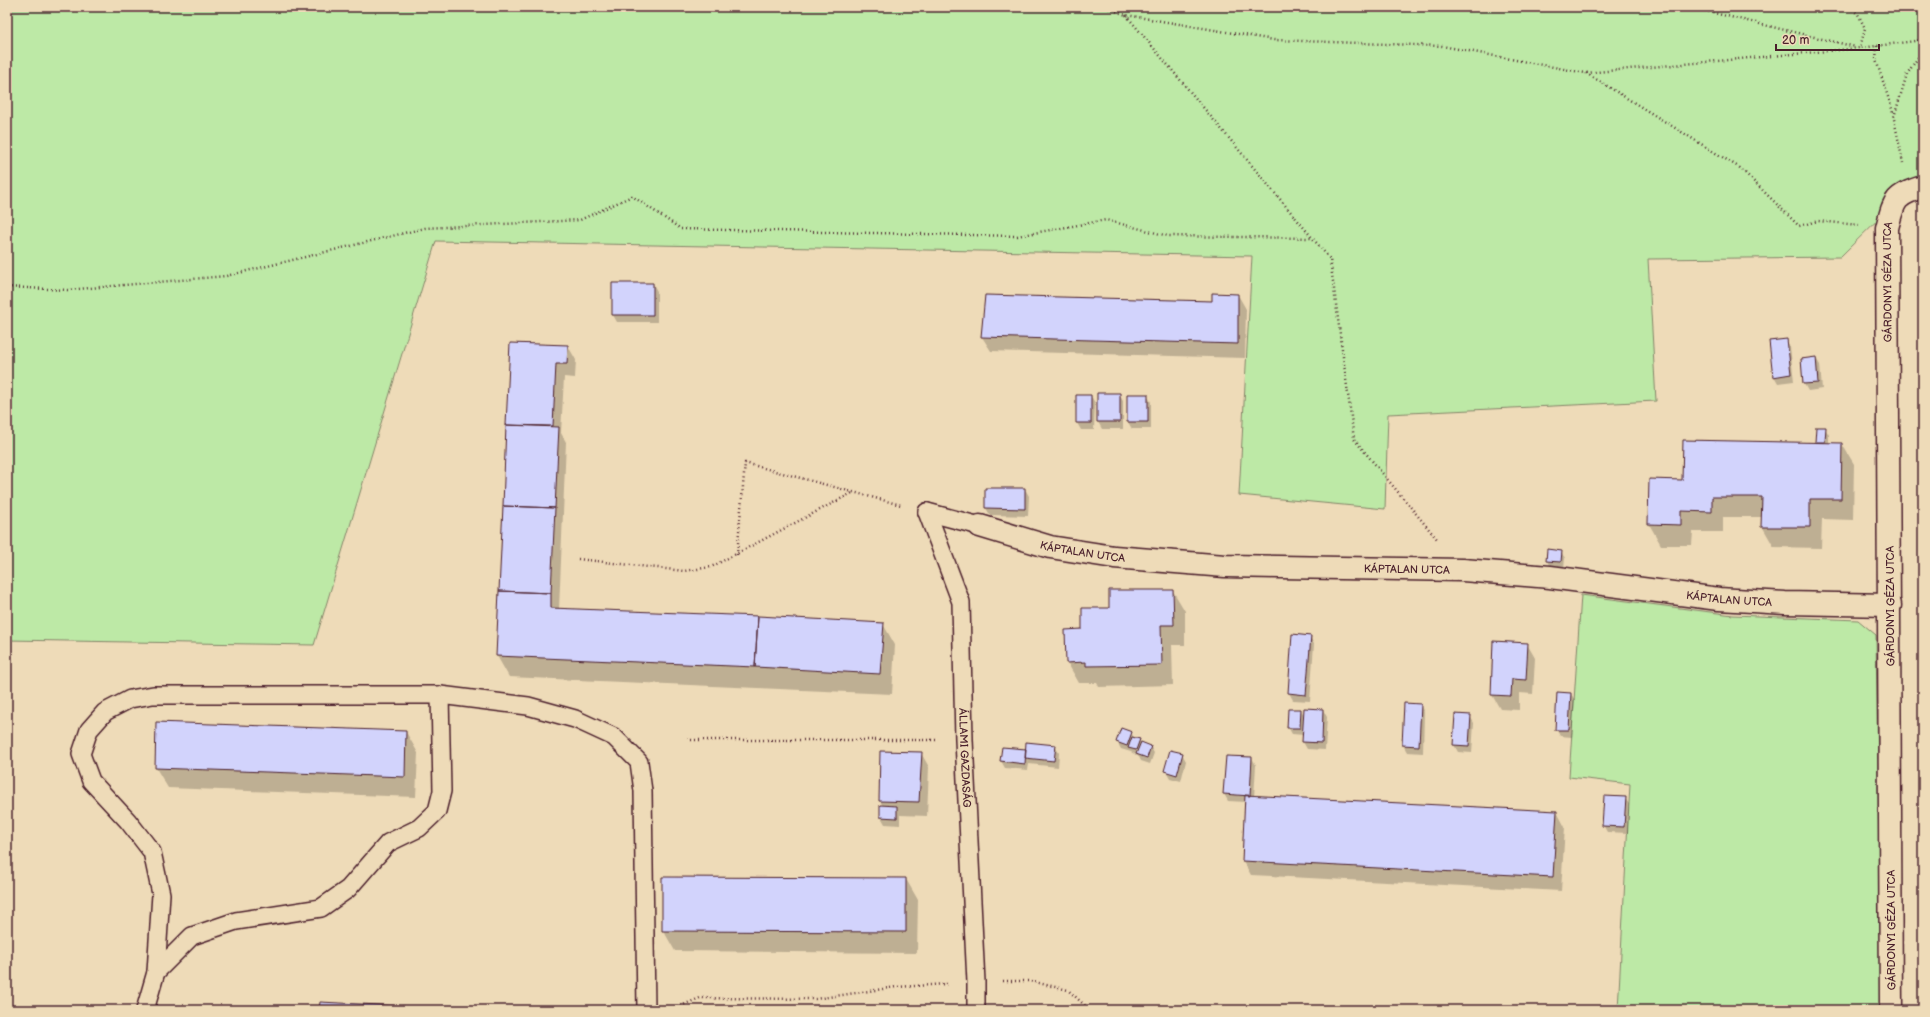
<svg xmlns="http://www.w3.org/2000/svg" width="1930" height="1017" font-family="'Balsamiq Sans',sans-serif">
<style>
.green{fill:#bde9a6;stroke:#848468}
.shadow{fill:#0003}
.building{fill:#d2d3fc;stroke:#4a1f2b}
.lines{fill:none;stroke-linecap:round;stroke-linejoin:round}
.lane-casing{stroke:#4a1f2b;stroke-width:20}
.street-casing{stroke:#4a1f2b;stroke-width:25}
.path{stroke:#4a1f2b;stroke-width:2.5;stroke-dasharray:1 3;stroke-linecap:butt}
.lane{stroke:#eedbb8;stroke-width:17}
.street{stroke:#eedbb8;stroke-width:22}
.labels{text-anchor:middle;stroke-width:3.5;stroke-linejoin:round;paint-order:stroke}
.street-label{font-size:11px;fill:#4a1f2b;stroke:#eedbb8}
</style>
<rect width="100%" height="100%" fill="#eedbb8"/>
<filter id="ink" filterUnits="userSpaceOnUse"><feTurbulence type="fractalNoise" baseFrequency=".025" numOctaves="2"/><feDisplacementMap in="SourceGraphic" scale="8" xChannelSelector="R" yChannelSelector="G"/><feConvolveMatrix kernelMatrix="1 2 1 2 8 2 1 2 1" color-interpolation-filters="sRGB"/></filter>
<g filter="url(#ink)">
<!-- green -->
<path class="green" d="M7,7H1923V182H1916L1840,257L1648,259L1656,401L1388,414L1385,509L1239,495L1252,256L436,241L314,645L7,640Z
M1581,595L1733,615L1858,620L1876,635L1881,1010H1618L1630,784L1569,777Z"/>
<!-- shadow -->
<path class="shadow" d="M653,284L657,291V322H617L613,315Z
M1238,295L1246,309L1245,358L991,351L982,337L986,296L1213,302Z
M1786,340L1790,347L1794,381L1778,383L1774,376Z
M510,344L568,346L576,360L575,378L564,377L561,433L566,442L559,609L883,624L895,645L892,694L509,677L497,656Z
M1816,358L1820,365L1822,389L1808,391L1804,384L1802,359Z
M1098,394H1119L1123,401V429H1102L1098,422Z
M1147,395L1151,402V429H1132L1128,422Z
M1091,396L1095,403L1094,430H1081L1077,423Z
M1825,428L1829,435V443L1842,444L1854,464L1853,520L1822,519L1821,548L1774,547L1762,526V517H1723V532H1693L1692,545H1661L1649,524L1650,480L1683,481L1817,443L1816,442Z
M986,489H1025L1029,496L1028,516L990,515L986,508Z
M1561,552L1565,558L1564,569L1551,568L1547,561Z
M1173,591L1185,611V645H1172L1173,685L1099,687L1097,683H1079L1067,662L1083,630Z
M1310,637L1314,644L1310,701L1293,700L1289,693Z
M1527,644L1535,658L1533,694L1519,693V710L1500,709L1492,695Z
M1571,694L1575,700L1572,737L1560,736L1556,729Z
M1405,704L1420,705L1424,712L1423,753L1407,752L1403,745Z
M1301,710L1305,717L1323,710L1327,717L1325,750L1307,749L1303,742L1304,735L1292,734L1288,727Z
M1470,716L1474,723L1472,753L1458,752L1454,745Z
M406,732L418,753L416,797L168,788L156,768Z
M1131,733L1135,739L1150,746L1154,753L1150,764L1141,761L1139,757L1131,752L1121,749L1117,742Z
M1055,746L1059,753L1058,767L1029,764L1028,770L1005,768L1001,761L1003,748L1027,750Z
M921,753L929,767L927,816L900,815V825L885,824L881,817V806H883L880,801Z
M1182,754L1186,761L1181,781L1170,778L1166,771Z
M1252,758L1256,765L1254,797L1557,812L1565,827L1561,891L1251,875L1243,861L1246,802L1228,801L1224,794Z
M1625,798L1629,804L1628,833L1607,832L1603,825Z
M906,879L918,900L917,953L675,951L663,930Z"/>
<!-- building -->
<path class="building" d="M612,283H653V315H612Z
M1212,293L1238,294V344L981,337L985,295L1212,301Z
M1787,339L1791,374L1773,377L1769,341Z
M510,343L568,345L567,364H556L553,426L506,425Z
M1816,357L1818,383L1803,384L1801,359Z
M1097,393H1120V422H1097Z
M1127,394H1148V422H1127Z
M1076,395H1091V423H1076Z
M506,425L559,427L555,508L503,506Z
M1816,427H1826L1825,442H1815Z
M1683,440L1842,443L1841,499H1810V527H1761L1762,497H1712V512L1681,511V525L1648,524L1649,479L1682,480Z
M985,488H1025V509L985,508Z
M503,506L555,508L551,593L499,591Z
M1547,549L1562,551L1561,562L1546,561Z
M1109,590H1173L1174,625H1161L1162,665L1086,666V662L1066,663L1065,630L1082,629V608H1109Z
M499,591L551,593V608L758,616L755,667L496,656Z
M758,616L884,623L880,674L755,667Z
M1292,634L1311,636L1306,695L1288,693Z
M1493,641L1528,643L1526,680L1512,679L1511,696L1491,695Z
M1557,692L1571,693L1569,730H1555Z
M1404,703L1421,704L1419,746L1402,745Z
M1304,708L1323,709L1322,743L1302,742Z
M1288,709H1301L1300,728H1287Z
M1455,714L1471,715L1469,746L1453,745Z
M156,722L406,731L405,777L155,768Z
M1121,728L1132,732L1127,746L1116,742Z
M1132,737L1140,739L1136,750L1128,748Z
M1026,742L1056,745L1054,761L1025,758Z
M1141,742L1151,746L1147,758L1136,754Z
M1002,747L1026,749L1025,764L1000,761Z
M1170,750L1183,753L1177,775L1164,771Z
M880,751L922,752L919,802L879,801Z
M1226,756L1252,757L1250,796L1223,794Z
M1245,795L1557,811L1553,877L1242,861Z
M1604,796L1626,797L1624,827L1602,826Z
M880,805L897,806V818L880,817Z
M662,877L906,878V932L662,931Z
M320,1002L477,1010H319Z"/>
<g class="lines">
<!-- lane casing -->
<g class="lane-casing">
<g id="lane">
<path id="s1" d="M927,512L961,602L964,740L976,982V1010"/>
<path d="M927,512L980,526"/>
<path d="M156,972L161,894L152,852L128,821L91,781L81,754L89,730L105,712L130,699L153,695H440L528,706L575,719L614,737L639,762L643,791L646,1010"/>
<path d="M145,1010L156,972L192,936L236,921L321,908L348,889L388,843L419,828L437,811L442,791L440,695"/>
</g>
</g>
<!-- street casing -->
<g class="street-casing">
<g id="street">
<path id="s2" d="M980,526L1050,547L1114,557L1225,566L1463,570L1550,577L1719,599L1785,603L1890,605"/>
<path id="s3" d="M1891,1010L1887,228C1894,201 1894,195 1923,187"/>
</g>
</g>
<!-- path -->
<path class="path" d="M1105,7L1126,15L1274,40L1442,46L1585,73L1860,48L1923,40
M1689,7L1856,47
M1849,7L1858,14L1865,28L1860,48
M1126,15L1330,259L1354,439L1437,539
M1877,46L1876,60L1892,109L1903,163
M1586,73L1740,168L1799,226L1818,221L1859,225
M1894,117L1907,74L1923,50
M7,287L67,290L226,276L425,228L580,220L632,196L681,229L1017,236L1106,220L1168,236L1312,238
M737,555L745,463L901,505
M578,559L684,571L711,567L854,492
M687,740H937
M1003,981H1030L1068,990L1090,1010
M673,1009L700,998L815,999L896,987L948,984"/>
<!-- lane -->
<use href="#lane" class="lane"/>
<!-- street -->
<use href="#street" class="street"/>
</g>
</g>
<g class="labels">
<!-- street labels -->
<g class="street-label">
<text dy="4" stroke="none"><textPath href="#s3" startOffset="728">GÁRDONYI GÉZA UTCA</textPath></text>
<text dy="4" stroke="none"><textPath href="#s2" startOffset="106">KÁPTALAN UTCA</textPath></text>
<text dy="4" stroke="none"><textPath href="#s2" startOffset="431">KÁPTALAN UTCA</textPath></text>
<text dy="4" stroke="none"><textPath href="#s2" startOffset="755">KÁPTALAN UTCA</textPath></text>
<text transform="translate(1890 606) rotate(-90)" y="4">GÁRDONYI GÉZA UTCA</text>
<text dy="4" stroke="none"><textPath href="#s1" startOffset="252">ÁLLAMI GAZDASÁG</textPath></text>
<text transform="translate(1891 930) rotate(-90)" y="4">GÁRDONYI GÉZA UTCA</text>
</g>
</g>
<!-- margin -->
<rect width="1930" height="1017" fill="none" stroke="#eedbb8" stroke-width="24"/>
<rect x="12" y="12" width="1906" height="993" fill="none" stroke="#4a1f2b" stroke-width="1.5" filter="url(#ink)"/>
<!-- scale -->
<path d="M1776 44v6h103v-6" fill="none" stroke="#4a1f2b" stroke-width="2"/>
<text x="1782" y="44" font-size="12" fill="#4a1f2b" stroke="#eedbb8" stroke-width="3" paint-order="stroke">20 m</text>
</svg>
